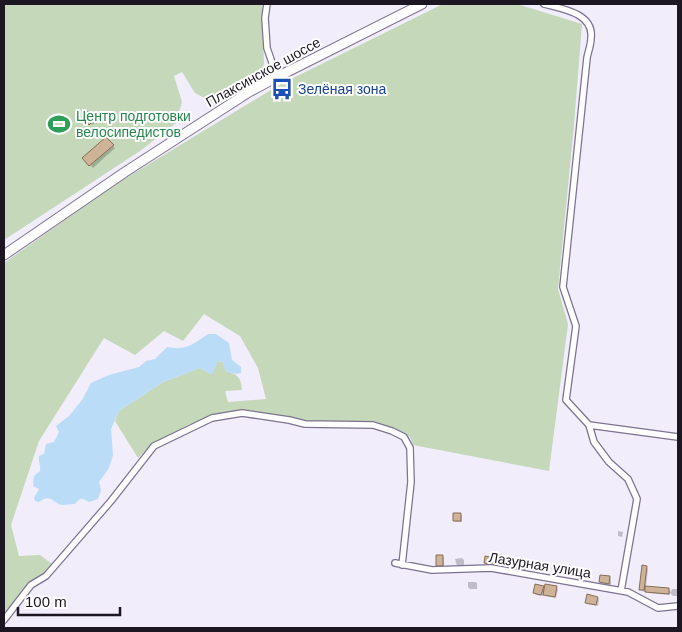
<svg xmlns="http://www.w3.org/2000/svg" width="682" height="632" font-family="Arial,sans-serif">
<style>
.green{fill:#c5d8b9}
.water{fill:#badcf7}
.shadow{fill:#0003}
.building{fill:#cfb399;stroke:#866d55}
.lines{fill:none;stroke-linecap:round;stroke-linejoin:round}
.street-casing{stroke:#7d7290;stroke-width:8}
.secondary-casing{stroke:#7d7290;stroke-width:11}
.street{stroke:#fff;stroke-width:5.5}
.secondary{stroke:#fff;stroke-width:9}
.labels{text-anchor:middle;stroke-width:4;stroke-linejoin:round;paint-order:stroke}
.street-label{font-size:14px;fill:#1b1622;stroke:#fff}
.transit-label{font-size:14px;fill:#164399;stroke:#fff;text-anchor:start}
.leisure-label{font-size:14px;fill:#27864d;stroke:#fff;text-anchor:start}
</style>
<rect width="100%" height="100%" fill="#f1edfb"/>
<!-- green -->
<path class="green" d="M4,4H262L264,63L262,76L212,102L195,93L182,72L174,76L182,102L176,123L140,151L4,240Z
M443,4H517L582,24L574,125L558,289L568,324L549,471L413,445L410,437L374,421L313,422L248,410L235,411L187,425L174,434L153,443L138,458L115,421L119,411L163,382L200,368L210,374L217,361L223,362L226,371C238,375 241,377 242,390L225,391L228,402L266,399L258,368L240,336L204,314L183,341L164,331L135,355L104,338L39,441L11,525L19,556L40,555L52,564L44,574L29,583L4,616V263L116,184L279,85Z"/>
<!-- water -->
<path class="water" d="M208,334H216L229,343L232,360L241,367V373L236,374L225,371L223,362L218,361L213,373L210,374L200,368L163,382L119,411L111,429L113,455L109,468L99,482L101,490L98,499L89,502C81,498 81,497 75,504C71,504 66,505 62,505C52,503 51,493 39,502L35,501L34,498L39,489L33,486L34,476L40,471C41,465 38,462 39,456L44,454L46,444L54,442L59,432L56,426L69,416L82,400L91,383L109,375L139,367L146,361L155,359L167,347C187,351 193,344 208,334Z"/>
<!-- shadow -->
<path class="shadow" d="M88,113L96,122L92,125L84,117Z
M106,138L115,148L93,168L84,158Z
M460,514L462,516V522H456L454,520Z
M618,531L623,532L622,537L618,536Z
M443,557L444,558V567H439L437,566Z
M501,557L503,558V561H498L497,566L487,565L485,563Z
M462,558L464,560V565H457L456,563L455,559Z
M526,563L527,565L526,570L517,569L516,567Z
M646,567L648,569L646,587L669,589L671,592L672,589H678V596H673L670,593V595L648,593L642,591L640,589Z
M610,577L611,579V585L602,584L601,582Z
M468,582H475L477,583V589H470L468,587Z
M543,587L545,589L556,587L558,589L556,598L546,596L544,593L543,596L536,595L534,593Z
M598,598L599,600L598,606L588,604L586,602Z"/>
<!-- building -->
<path class="building" d="M88,111L95,119L89,125L82,116Z
M106,137L114,145L89,166L82,158Z
M453,513H461V521H453Z
M491,554L502,555L501,560H497L496,565L484,563L485,556L490,557Z
M436,555H443V566H436Z
M516,560L526,562L525,569L514,568Z
M642,565L647,566L644,590H639Z
M600,575L610,576L609,584L599,582Z
M535,584L544,586L541,595L533,593Z
M545,584L557,586L555,597L543,595Z
M645,586L669,588V594L645,592Z
M587,594L598,597L596,605L585,603Z"/>
<g class="lines">
<!-- street casing -->
<g class="street-casing">
<path id="street" d="M267,4L265,18L267,48L277,77
M544,4C562,9 594,13 591,38C591,45 588,52 587,58L563,287L576,326L566,400L589,425L594,442L609,462L628,479L637,499L621,591
M589,425L678,437
M395,563L432,570L491,568L628,592L658,608L678,606
M4,620L31,585L46,576L111,501L154,446L212,418L242,413L289,420L305,424L373,425L392,431L404,437L410,448L411,482L402,565"/>
</g>
<!-- secondary casing -->
<g class="secondary-casing">
<path id="secondary" d="M4,255L125,172L249,92L277,77L422,4"/>
</g>
<!-- street -->
<use href="#street" class="street"/>
<!-- secondary -->
<use href="#secondary" class="secondary"/>
</g>
<!-- icons -->
<defs>
<g id="bus-bare" transform="scale(1.725)"><path d="M-5-6H5V4H4V6H2V4H-2V6H-4V4H-5ZM-3.5-4V0h7V-4ZM-3.5 1.2v1.5H-2V1.2ZM2 1.2v1.5H3.5V1.2Z" fill="#1a4fb4" stroke="#fff" stroke-width="2.5" paint-order="stroke"/></g>
<g id="stadium-bare" transform="scale(1.725)"><path d="M0-5a6.5 5 0 1 0 0 10a6.5 5 0 1 0 0-10ZM-3.5-1.8h7v3.6h-7Z" fill="#2e9e5b" stroke="#fff" stroke-width="2.5" paint-order="stroke"/></g>
</defs>
<g fill-rule="evenodd">
<use href="#bus-bare" x="282" y="89"/>
<use href="#stadium-bare" x="59" y="124"/>
</g>
<g class="labels">
<!-- street labels -->
<g class="street-label">
<text transform="translate(263 72) rotate(-29)" y="5">Плаксинское шоссе</text>
<text transform="translate(540 565) rotate(9)" y="5">Лазурная улица</text>
</g>
<!-- transit labels -->
<g class="transit-label">
<text x="298" y="94">Зелёная зона</text>
</g>
<!-- leisure labels -->
<g class="leisure-label">
<text x="76" y="121">Центр подготовки<tspan x="76" dy="16">велосипедистов</tspan></text>
</g>
</g>
<!-- border -->
<rect width="682" height="632" fill="none" stroke="#1b1622" stroke-width="10"/>
<!-- scale -->
<path d="M18 607v8h102v-8" fill="none" stroke="#1b1622" stroke-width="2.5"/>
<text x="25" y="607" font-size="15" fill="#1b1622" stroke="#ffffff" stroke-width="4" paint-order="stroke">100 m</text>
</svg>
